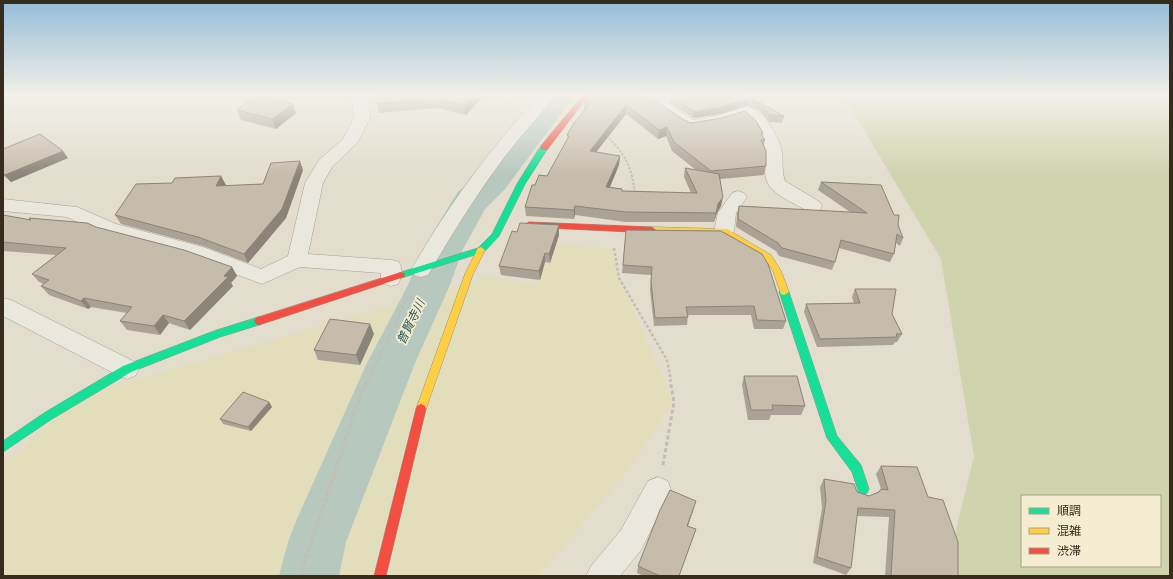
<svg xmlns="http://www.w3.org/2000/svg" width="1173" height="579" font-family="Bitter,'Noto Sans JP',serif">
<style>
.farmland{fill:#e2debc}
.green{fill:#cfd3ae;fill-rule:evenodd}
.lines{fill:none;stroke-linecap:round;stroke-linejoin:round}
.river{fill:#b7c8bf;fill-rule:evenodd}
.street-casing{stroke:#a7a295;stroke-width:1}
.fast-casing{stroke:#979185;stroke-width:1}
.slow-casing{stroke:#979185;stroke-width:1}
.jam-casing{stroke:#979185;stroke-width:1}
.path-far2{stroke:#c3beb4;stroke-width:2;stroke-dasharray:2.5 1.5;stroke-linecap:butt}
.path-far1{stroke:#c3beb4;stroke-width:2.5;stroke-dasharray:3 2;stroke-linecap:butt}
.path{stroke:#c3beb4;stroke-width:3;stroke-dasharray:4 2.5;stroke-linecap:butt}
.street{fill:#eae8dd;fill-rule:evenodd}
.fast{fill:#16e098;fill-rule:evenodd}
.slow{fill:#ffcf43;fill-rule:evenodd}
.jam{fill:#f24e42;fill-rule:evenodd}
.wall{fill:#aaa294;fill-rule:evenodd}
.shaded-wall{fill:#8b8478}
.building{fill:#c6bcac;stroke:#8b8478}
.labels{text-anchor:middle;stroke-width:3.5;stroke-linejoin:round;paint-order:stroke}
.water-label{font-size:12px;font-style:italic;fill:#2d5455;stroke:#f4edd1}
</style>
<rect width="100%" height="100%" fill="#e2ddcc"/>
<!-- farmland -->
<path class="farmland" d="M547,244L613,249L619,278L674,402L633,464L538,576H3V464L83,395L493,276L535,286Z"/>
<!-- green -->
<path class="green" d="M843,95H1170V576H945L974,456L941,259ZM1022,496H1160V566H1022Z"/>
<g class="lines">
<!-- river -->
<path class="river" d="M543,95H575L505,189L485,209L462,251L450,285L415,363L346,542L339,576H279L288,542L296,521L367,363L408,285L422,251L457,193L479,173Z"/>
<!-- street casing -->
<g class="street-casing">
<path id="street" d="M352,95H368L370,118L358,142L332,167L323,183L308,254L392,260L399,262C403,269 402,277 398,284L391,286L384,284L381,279V273L300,267L262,284L190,257L103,234L67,217L3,211V199L77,207L116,224L203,247L261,269L288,256L305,183L319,160L343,139L354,118Z
M539,95H555C539,118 517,139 501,162C474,198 451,236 428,275L421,277L414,275L411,270C447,207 490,149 539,95Z
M623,95H646L666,102L693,120C702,118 711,117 720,115C728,113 738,107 747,107C761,107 778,136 781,148C784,159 781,170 785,181L820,202L822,206L820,210L813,212L806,210C795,204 781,198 772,189C761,178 767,164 765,151C763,137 755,127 744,118L720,125L690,130L684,128L656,108L626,98Z
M738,191L744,193L747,197L736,213L734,231L731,236L724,237L717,236L714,231L718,213L732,193Z
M3,298L11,300L135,362L139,369L135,376L127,379L119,376L3,316Z
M658,477L668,481L671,490L641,550L620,576H586L591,566L621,530L648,481Z"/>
</g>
<!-- fast casing -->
<g class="fast-casing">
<path id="fast" d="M541,146H544L548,148L525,184L499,236L484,252L401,278L398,277L397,275L398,273L478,248L492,234L517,184Z
M784,289L789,292L837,436L861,465L869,489L867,493L863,494L859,493L852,472L827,438L779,292Z
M259,317L262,318L264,321L262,324L220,337L131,372L52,419L3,452V441L44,413L123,366L214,331Z"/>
</g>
<!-- slow casing -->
<g class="slow-casing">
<path id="slow" d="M652,227L727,229L771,255L781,271L789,292L784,295L781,294L773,271L765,259L722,234L649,232L648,230Z
M481,247L485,250L473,274L426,409L425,412L421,414L417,412L416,409L465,274L478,248Z"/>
</g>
<!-- jam casing -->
<g class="jam-casing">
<path id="jam" d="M583,95H589L547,150H541V146Z
M529,222L652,227L656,230L652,233L526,227L525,225Z
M401,272L404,273L405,275L404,277L259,325L256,324L254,321L256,318Z
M421,404L425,406L426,409L386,576H374L416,409L417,406Z"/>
</g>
<!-- path-far2 -->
<path class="path-far2" d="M606,135C626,155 632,167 635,195"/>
<!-- path-far1 -->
<path class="path-far1" d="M614,248L619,278L667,360L671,381
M368,381L409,294"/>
<!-- path -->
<path class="path" d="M663,465L674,402L670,380
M300,576L359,399L368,380"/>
<!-- street -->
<use href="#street" class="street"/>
<!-- fast -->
<use href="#fast" class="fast"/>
<!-- slow -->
<use href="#slow" class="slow"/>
<!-- jam -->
<use href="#jam" class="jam"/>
</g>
<!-- wall -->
<path class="wall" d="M378,95H481V99L466,115L437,108L379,113L377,104Z
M591,95L691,123L763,133L762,136L765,140L764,145L766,166L764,175L720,179L721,206L717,213L714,222H626L575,215L574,219L526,216L525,207L535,185L547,176L568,139L567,135L585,110H584V101ZM626,114L658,139L666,136L672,151L696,170L685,168L684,177L691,193L622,191V189L610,187L619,165L620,156L596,152Z
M746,95L784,116L782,123L769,122L759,110L747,106L720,114L693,118L670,103L671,96Z
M237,110L296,113L276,129L241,120Z
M3,149L68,158L11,182L3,175Z
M303,170L286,218L248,263L203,246L121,224L115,215L226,185L225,186L263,184Z
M821,182L898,225L903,238L900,246L896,243L894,254L890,262L839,248L835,262L832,270L779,256L776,251L736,227L737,214L739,206L850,212L818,190Z
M3,215L30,220L96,227L232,267L237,276L231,283L233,286L190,330L169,323L160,335L127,330L120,321L127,313L91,307L88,309L49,295L41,286L44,284L39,282L32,274L56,255L3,251Z
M626,230L786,321L783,329H754L751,315H688L687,325L654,326L650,290L651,275L622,273Z
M559,235L550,263L545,262L540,280L501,275L499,266Z
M855,289L892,314L902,334L897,342H895L893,345L817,347L804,312L806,304L854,303L852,297Z
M374,334L360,365L318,360L314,350Z
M744,376L805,406L801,415H771L769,420H748L742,385Z
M269,402L272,407L251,431L223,424L220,419Z
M881,466L928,497L958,576H885L889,517L857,516L851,568L846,575L813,563L822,508L820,487L824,479L869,496L878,492L881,489L876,474Z
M694,508L688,526L696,529L679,576H644L637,573L638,566Z"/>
<!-- shaded-wall -->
<path class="shaded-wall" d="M474,95H481V99L466,115L465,105Z
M748,99L747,106L720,114L693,118L694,112Z
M293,104L296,113L276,129L272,119Z
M626,105V114L590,160V151Z
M667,127L666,136L658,139L659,130Z
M63,151L68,158L11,182L5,175Z
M620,156L619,165L606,196V187Z
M300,161L303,170L286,218L248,263L244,254Z
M221,176L226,185L220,195L216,186Z
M723,197L721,206L717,213L714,222L718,204Z
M575,206V215L574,219V210Z
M559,225V235L550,263L549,254Z
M545,253V262L540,280L539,271Z
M232,267L237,276L231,283L233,286L190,330L184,321Z
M84,298L91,307L88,309L81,301Z
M163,315L169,323L160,335L154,326Z
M370,324L374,334L360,365L356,355Z
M269,402L272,407L251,431L248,427Z
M696,501L694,508L685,533L687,526Z"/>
<!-- building -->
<path class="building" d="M258,95H259L293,104L272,119L237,110Z
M378,95H474L465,105L435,99L377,104Z
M591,95H638L656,101L684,120L691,123L722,118L745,111L756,121L763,133L761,134L765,140H761L766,151V166L711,171L674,142L667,127L659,130L626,105L590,151L620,156L606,187L622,189V191L697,193L685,168L719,174L723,197L718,204L716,213L626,212L575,206L574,210L525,207L532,185H535L539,175L547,176L569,136L567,135L574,123L591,103L584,101Z
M673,95H746L784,116L770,115L760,104L748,99L721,107L694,112L671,96Z
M40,134L63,151L5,175L3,173V149Z
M300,161L282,209L244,254L198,237L115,215L136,184L172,183L175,178L221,176L216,186L263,184L271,163Z
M821,182L881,185L894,215H899L898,225L903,238L897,234L894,254L841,240L835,262L782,248L778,243L738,219L739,206L867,213Z
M3,215L31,220L29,218L87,223L96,227L184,250L232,267L224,276L228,277L184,321L163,315L154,326L120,321L132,307L84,298L81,301L41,286L49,280L32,274L66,248L3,242Z
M520,223L559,225L549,254L545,253L539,271L499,266L512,231L517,232Z
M626,230L721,231L762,254L768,264L786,321L757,320L754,306L686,307L688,317L655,318L651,282L652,267L623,265Z
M855,289H896L892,314L902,334H896L897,337L820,339L806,304L860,303Z
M330,319L370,324L356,355L314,350Z
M744,376H797L805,406L772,405L773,410H751Z
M243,392L269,402L248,427L220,419Z
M881,466L917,467L928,497L943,500L958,542V576H891L895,510L858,508L851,568L817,557L826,501L824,479L854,484L857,492L869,496L879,492L881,489L888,490Z
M670,490L696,501L687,526L696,529L679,576H660L638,566L660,510Z"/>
<!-- sky -->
<linearGradient id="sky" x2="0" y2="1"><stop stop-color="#94bcd8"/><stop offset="0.54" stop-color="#f2f0e8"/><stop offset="1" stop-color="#f2f0e8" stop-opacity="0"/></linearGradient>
<rect width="1173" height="176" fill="url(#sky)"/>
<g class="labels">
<!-- water labels -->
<g class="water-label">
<text transform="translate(411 322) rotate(-64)" y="4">普賢寺川</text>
</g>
</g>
<!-- border -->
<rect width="1173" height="579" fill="none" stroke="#362b1d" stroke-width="8"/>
<!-- legend -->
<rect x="1021" y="495" width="140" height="72" fill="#f4edd1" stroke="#a89f89"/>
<rect x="1029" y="508" width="20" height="6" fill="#16e098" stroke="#a89f89"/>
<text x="1057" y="515" font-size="12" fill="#362b1d">順調</text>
<rect x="1029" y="528" width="20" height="6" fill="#ffcf43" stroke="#a89f89"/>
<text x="1057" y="535" font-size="12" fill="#362b1d">混雑</text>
<rect x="1029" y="548" width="20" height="6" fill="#f24e42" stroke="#a89f89"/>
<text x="1057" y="555" font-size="12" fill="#362b1d">渋滞</text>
</svg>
